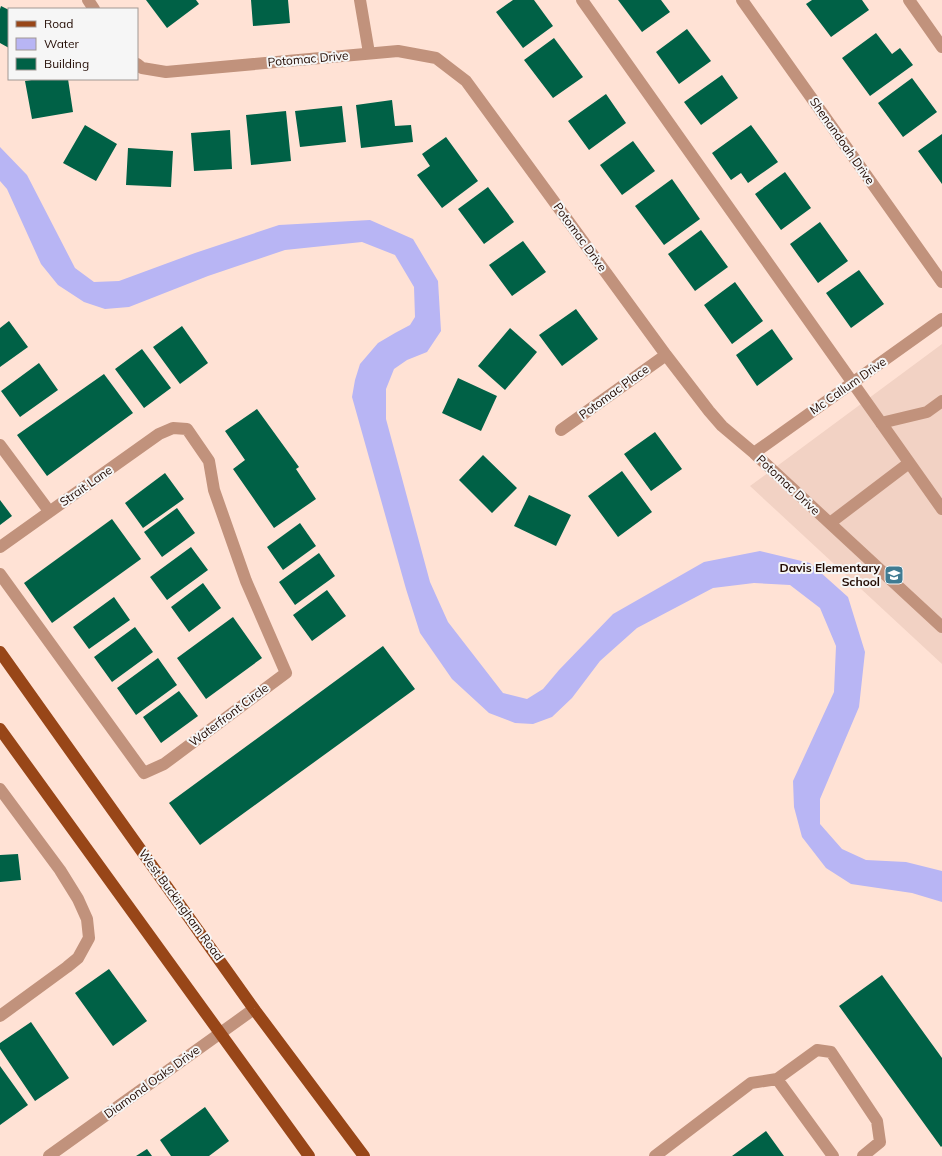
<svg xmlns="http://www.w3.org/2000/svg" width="942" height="1156" font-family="Mulish,sans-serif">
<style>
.built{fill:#f2d2c4}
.water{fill:#b8b5f4}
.building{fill:#006146}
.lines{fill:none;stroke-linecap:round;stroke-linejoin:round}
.minor{stroke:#c1927c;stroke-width:12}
.major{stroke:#984618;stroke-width:12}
.labels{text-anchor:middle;stroke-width:4;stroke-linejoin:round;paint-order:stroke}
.street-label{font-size:12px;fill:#220a02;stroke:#f6f6f6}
.poi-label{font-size:12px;font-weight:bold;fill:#220a02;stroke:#f6f6f6;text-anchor:end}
</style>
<rect width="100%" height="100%" fill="#ffe2d5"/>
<!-- built -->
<path class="built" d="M942,344V664L750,486Z"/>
<!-- water -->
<path class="water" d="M0,147L27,175L75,268L94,282L119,281L195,253L279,225L370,220L413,239L438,281L441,331L427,352L407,360L394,369L386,389V419L430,582L448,622L503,693L527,699L543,689L559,670L613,614L704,562L760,551L810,563L848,597L865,652L859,707L820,799V824L842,849L866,860L906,862L942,871V902L912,893L851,884L826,868L802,837L794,807L793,781L834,692L836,646L820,608L790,585L754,583L713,588L637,628L600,661L572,698L552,717L533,724L515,723L489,713L452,679L420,633L406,589L352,397L355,380L360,364L378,343L395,333L410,325L415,317L414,287L395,255L362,242L285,250L208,276L129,307L105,309L84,302L58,285L41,264L7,189L0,181Z"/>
<!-- building -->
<path class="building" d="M146,0H196L199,4L167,28Z
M251,0H288L290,23L253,26Z
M513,0H534L553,26L523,48L496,12Z
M618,0H661L670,12L642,32Z
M812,0H862L869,10L831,37L806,4Z
M1,6L9,10V48L0,43V9Z
M687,29L711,61L679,84L656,52Z
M876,33L892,54L900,48L913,65L870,96L842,58Z
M554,38L583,77L553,98L524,60Z
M722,75L738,98L701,125L684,102Z
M912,78L937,112L903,137L878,103Z
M38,79H68L73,112L32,119L25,81Z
M606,94L626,123L589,150L568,121Z
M392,100L395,126L411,125L413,142L361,148L356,105Z
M342,106L346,142L300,147L295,111Z
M286,111L291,161L251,165L246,115Z
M85,125L117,144L96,181L63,163Z
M751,125L778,162L748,183L741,173L731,180L712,153Z
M230,130L232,169L194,171L191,133Z
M942,134V184L918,151Z
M446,137L478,181L442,208L417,175L430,166L422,154Z
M633,141L655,171L622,195L600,165Z
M128,148L173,151L171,187L126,185Z
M785,172L811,208L781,230L755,194Z
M672,179L700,219L664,245L635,206Z
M488,187L514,222L484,244L458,209Z
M820,222L848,261L818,283L790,244Z
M701,230L728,267L695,291L668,254Z
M523,241L546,272L512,296L489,265Z
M859,270L884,304L851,328L826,293Z
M735,282L763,321L732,344L704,305Z
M576,309L598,339L562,366L539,335Z
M9,321L28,347L0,367V328Z
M182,326L208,363L180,384L153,347Z
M510,328L537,352L505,390L478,366Z
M772,329L793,359L757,386L736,355Z
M142,349L171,388L144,408L115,369Z
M39,363L58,390L20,417L1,391Z
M104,374L133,413L47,476L17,435Z
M458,378L497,396L481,431L442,413Z
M257,409L299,467L296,469L316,499L274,528L233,469L245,460L225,431Z
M655,432L682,469L651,491L624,454Z
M483,455L517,488L492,513L459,480Z
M622,471L652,512L618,537L588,496Z
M165,473L184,499L143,528L125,503Z
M529,495L571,515L556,546L514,526Z
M0,500L12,516L0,525Z
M177,508L195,533L162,557L144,532Z
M112,519L141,559L52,623L24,583Z
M300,523L316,546L283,570L267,547Z
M191,547L208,570L167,600L150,577Z
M319,553L335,576L295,605L279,582Z
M203,583L221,608L189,632L171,607Z
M327,590L346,616L312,641L293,615Z
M114,597L130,620L89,649L73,627Z
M233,617L262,658L206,699L177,658Z
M135,627L153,652L112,682L94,657Z
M383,646L415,689L200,845L169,803Z
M158,658L177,685L136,715L117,688Z
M179,691L198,716L161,743L143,717Z
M18,854L21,880L0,882V855Z
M109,969L147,1021L113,1046L75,993Z
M882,975L942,1058V1146L941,1147L839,1006Z
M31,1022L69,1078L35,1101L0,1049V1043Z
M0,1066L28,1105L0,1125Z
M205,1107L229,1141L209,1156H171L160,1140Z
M766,1131L784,1156H732Z
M147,1149L152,1156H136Z"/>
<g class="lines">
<!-- minor -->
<path class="minor" d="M88,0L94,9
M360,0L369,53
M582,0L942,509
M742,0L942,282
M909,0L942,47
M137,64L142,68L166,72L398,51L436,58L466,81L666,355L709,411L722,426L754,453L942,627
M881,423L927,412L942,401
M561,430L666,355
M0,445L49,511
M754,453L942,319
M830,523L909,463
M0,547L159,434L173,428L187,429L209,461L214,490L246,581L286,673L164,764L144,773L0,574
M0,789L60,870L78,899L87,919L89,938L78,958L67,967L0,1016
M777,1079L817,1050L831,1052L877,1121L880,1142L863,1156
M49,1156L254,1009
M655,1156L751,1083L777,1079L833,1156"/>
<!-- major -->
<path class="major" d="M0,652L254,1009L364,1156
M0,729L309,1156"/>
</g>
<!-- icons -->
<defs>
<g id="school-square" transform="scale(1)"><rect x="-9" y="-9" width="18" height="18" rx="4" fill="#3f7b92" stroke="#f6f6f6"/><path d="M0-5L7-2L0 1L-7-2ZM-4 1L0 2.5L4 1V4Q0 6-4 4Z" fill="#fff"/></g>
</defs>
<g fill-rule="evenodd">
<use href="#school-square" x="894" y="575"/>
</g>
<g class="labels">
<!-- street labels -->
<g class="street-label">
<text transform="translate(308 59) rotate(-5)" y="4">Potomac Drive</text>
<text transform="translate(842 141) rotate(55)" y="4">Shenandoah Drive</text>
<text transform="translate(580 237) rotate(54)" y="4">Potomac Drive</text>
<text transform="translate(848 386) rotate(-35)" y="4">Mc Callum Drive</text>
<text transform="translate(614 392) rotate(-36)" y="4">Potomac Place</text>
<text transform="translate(788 485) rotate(43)" y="4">Potomac Drive</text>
<text transform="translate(86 486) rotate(-35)" y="4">Strait Lane</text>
<text transform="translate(229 715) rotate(-37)" y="4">Waterfront Circle</text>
<text transform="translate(181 905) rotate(54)" y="4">West Buckingham Road</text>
<text transform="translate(152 1082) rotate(-36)" y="4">Diamond Oaks Drive</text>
</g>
<!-- poi labels -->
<g class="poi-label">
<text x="880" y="572">Davis Elementary<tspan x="880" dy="14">School</tspan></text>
</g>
</g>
<!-- legend -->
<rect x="8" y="8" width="130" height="72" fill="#f6f6f6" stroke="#a19894"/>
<rect x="16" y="21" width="20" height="6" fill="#984618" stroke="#a19894"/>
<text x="44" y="28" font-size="12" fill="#220a02">Road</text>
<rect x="16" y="38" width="20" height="12" fill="#b8b5f4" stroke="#a19894"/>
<text x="44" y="48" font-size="12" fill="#220a02">Water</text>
<rect x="16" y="58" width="20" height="12" fill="#006146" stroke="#a19894"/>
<text x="44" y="68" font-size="12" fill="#220a02">Building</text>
</svg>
